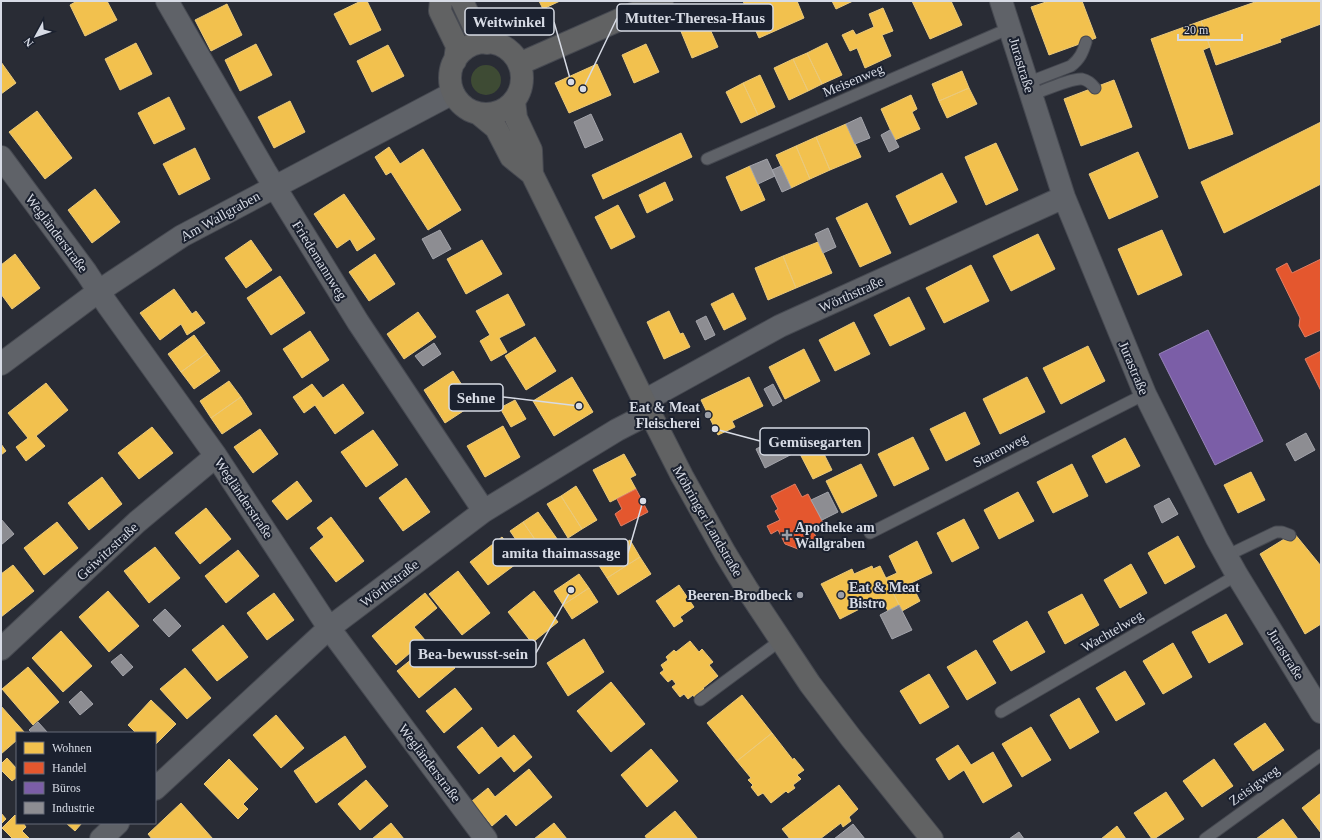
<svg xmlns="http://www.w3.org/2000/svg" width="1322" height="840" font-family="Georgia,serif">
<style>
.green{fill:#3e4b34}
.homes{fill:#f2c14e;stroke:#eac97b}
.shops{fill:#e4572e;stroke:#e07f65}
.offices{fill:#7b5ea7;stroke:#9784ba}
.industry{fill:#8d8d92;stroke:#a3a4ab}
.lines{fill:none;stroke-linecap:round;stroke-linejoin:round}
.lane-casing{stroke:#464951;stroke-width:13}
.street-casing{stroke:#464951;stroke-width:24}
.secondary-casing{stroke:#464951;stroke-width:24}
.lane{stroke:#5f6268;stroke-width:11}
.street{stroke:#5f6268;stroke-width:22}
.secondary{stroke:#616263;stroke-width:22}
.poi-dot{fill:#9a9ea7;stroke:#1b212f;stroke-width:1.5}
.labels{text-anchor:middle;stroke-width:4;stroke-linejoin:round;paint-order:stroke}
.street-label{font-size:14px;fill:#d7dbe5;stroke:#1b212f}
.poi-label{font-size:14px;font-weight:bold;fill:#d7dbe5;stroke:#1b212f;text-anchor:end}
.leader{fill:none;stroke:#d7dbe5;stroke-width:1.5}
.callout-dot{fill:#d7dbe5;stroke:#1b212f;stroke-width:1.5}
.callout{fill:#1b212f;stroke:#d7dbe5;stroke-width:1.5}
.callout-label{font-size:15px;text-anchor:middle;font-weight:bold;fill:#d7dbe5}
</style>
<rect width="100%" height="100%" fill="#292c35"/>
<!-- green -->
<path class="green" d="M471 80a15 15 0 1 1 30 0a15 15 0 1 1-30 0Z"/>
<!-- homes -->
<path class="homes" d="M77,1H107L117,20L85,36L70,5Z
M361,1H367L381,30L350,45L334,14Z
M539,1H560L543,9Z
M743,1H797L804,18L759,38Z
M832,1H853L836,9Z
M912,1H951L962,25L930,39Z
M1049,1H1082L1096,38L1049,55L1031,7Z
M1258,1H1321V24L1280,39L1281,42L1216,65L1201,21Z
M227,4L242,35L211,51L195,20Z
M883,8L893,31L882,35L891,56L865,68L857,48L850,51L842,35L853,30L856,35L874,27L869,14Z
M705,18L718,47L692,58L680,29Z
M1201,21L1210,47L1203,50L1233,134L1189,149L1151,39Z
M136,43L152,74L120,90L105,59Z
M827,43L842,75L822,84L807,53Z
M256,44L272,75L240,91L225,60Z
M646,44L659,72L634,83L622,55Z
M388,45L404,76L372,92L357,61Z
M807,53L822,84L808,91L793,59Z
M793,59L808,91L789,100L774,68Z
M1,62L16,83L1,94Z
M597,64L611,95L569,113L555,83Z
M962,71L969,88L939,101L932,84Z
M760,75L775,107L758,115L743,83Z
M1114,80L1132,127L1081,146L1064,99Z
M743,83L758,115L741,123L726,92Z
M969,88L977,104L947,118L939,101Z
M911,95L917,109L912,112L920,129L895,140L881,109Z
M169,97L185,129L154,144L138,113Z
M290,101L305,132L274,148L258,117Z
M37,111L72,158L45,179L9,132Z
M1321,122V184L1224,233L1201,182Z
M846,124L861,157L830,170L816,137Z
M681,133L692,157L603,199L592,175Z
M816,137L830,170L810,179L796,146Z
M996,143L1018,190L986,205L965,157Z
M796,146L810,179L791,188L776,155Z
M389,147L400,164L423,149L461,210L428,230L391,172L386,175L375,157Z
M195,148L210,179L179,195L163,164Z
M1138,152L1158,197L1109,219L1089,174Z
M750,166L765,200L741,211L726,177Z
M942,173L957,202L910,225L896,196Z
M665,182L673,200L647,213L639,195Z
M95,189L120,222L92,243L68,210Z
M344,194L375,239L357,251L350,239L337,248L314,214Z
M867,203L891,253L860,267L836,218Z
M618,205L635,237L611,249L595,217Z
M1162,230L1182,275L1138,295L1118,249Z
M1038,234L1055,269L1011,291L993,256Z
M251,240L272,270L246,288L225,258Z
M482,240L502,274L466,294L447,259Z
M818,242L832,273L796,288L783,256Z
M15,254L40,288L12,309L1,294V265Z
M375,254L395,284L369,301L349,272Z
M783,256L796,288L768,300L755,268Z
M971,265L989,301L944,323L926,288Z
M280,276L305,313L271,335L247,298Z
M174,289L192,314L196,311L205,323L187,335L181,324L160,340L140,313Z
M733,293L746,319L724,330L711,304Z
M508,294L525,325L499,338L507,352L491,361L480,341L490,335L476,311Z
M909,297L925,329L890,346L874,315Z
M669,311L680,334L683,333L690,347L664,359L647,322Z
M418,312L436,337L404,359L387,334Z
M854,322L870,354L835,371L819,340Z
M310,331L329,360L302,378L283,349Z
M194,335L207,353L181,372L168,354Z
M535,337L556,371L526,390L505,356Z
M1088,346L1105,381L1061,404L1043,368Z
M804,349L820,381L785,399L769,367Z
M207,353L220,371L194,389L181,372Z
M453,371L474,404L445,423L424,390Z
M572,377L593,412L554,436L533,401Z
M749,377L763,406L732,421L735,427L718,435L701,400Z
M1027,377L1045,412L1000,434L983,399Z
M229,381L241,397L211,418L200,401Z
M46,383L68,410L36,436L45,446L26,461L16,447L28,438L8,413Z
M312,384L323,398L343,384L364,413L335,434L315,405L304,413L293,397Z
M241,397L252,414L222,434L211,418Z
M515,400L526,419L511,427L500,408Z
M965,412L980,444L946,461L930,429Z
M503,426L520,457L485,477L467,446Z
M152,427L173,453L139,479L118,453Z
M260,429L278,454L253,473L234,447Z
M373,430L398,465L366,487L341,452Z
M913,437L929,469L894,486L878,454Z
M1125,438L1140,466L1106,483L1092,456Z
M818,442L832,470L813,479L799,452Z
M1,444L6,451L1,455Z
M624,454L636,475L630,478L636,489L610,502L593,470Z
M861,464L877,496L842,513L826,481Z
M1072,464L1088,496L1053,513L1037,482Z
M1251,472L1265,500L1238,513L1224,485Z
M102,477L122,504L89,530L68,503Z
M406,478L430,512L403,531L379,498Z
M297,481L312,501L287,520L272,501Z
M576,486L597,520L582,529L561,496Z
M1018,492L1034,521L999,539L984,510Z
M561,496L582,529L568,538L547,504Z
M206,508L231,539L200,564L175,533Z
M538,512L560,543L545,554L523,522Z
M331,517L364,561L336,582L310,548L324,537L317,528Z
M964,519L979,548L952,562L937,533Z
M57,522L78,548L44,575L24,548Z
M523,522L545,554L532,563L510,531Z
M1294,533L1321,566V624L1305,634L1260,554Z
M1178,536L1195,567L1165,584L1148,553Z
M502,537L520,561L488,585L470,562Z
M630,540L640,557L607,578L596,561Z
M917,541L932,573L911,583L920,601L902,611L886,578L897,573L889,556Z
M155,547L180,578L149,603L124,571Z
M238,550L259,576L226,603L205,576Z
M640,557L651,574L618,595L607,578Z
M1131,564L1147,593L1120,608L1104,580Z
M13,565L34,591L1,617V574Z
M872,566L873,569L880,566L899,605L888,611L881,598L840,619L821,584L852,569L854,574Z
M458,571L490,613L462,635L429,594Z
M579,574L589,588L563,605L554,591Z
M679,585L694,607L680,617L683,621L674,627L656,601Z
M589,588L598,602L572,619L563,605Z
M108,591L139,626L109,652L79,617Z
M534,591L558,622L532,643L508,612Z
M274,593L294,620L267,640L247,613Z
M425,593L437,608L414,627L425,640L396,665L372,636Z
M1082,594L1099,625L1065,644L1048,612Z
M1226,614L1243,644L1209,663L1192,632Z
M1027,621L1045,652L1011,671L993,641Z
M223,625L248,657L217,681L192,650Z
M61,631L92,666L63,692L32,658Z
M584,639L604,672L568,696L547,663Z
M690,641L699,652L702,649L713,662L709,665L718,676L703,688L705,690L695,698L693,695L688,699L684,694L680,697L672,687L676,684L672,679L668,682L660,673L664,670L661,665L668,660L666,657L674,650L676,652Z
M433,642L455,668L419,698L397,671Z
M1173,643L1192,677L1163,694L1143,661Z
M976,650L996,683L967,700L947,667Z
M28,667L59,702L33,725L2,689Z
M185,668L211,698L187,719L160,689Z
M1125,671L1145,704L1116,721L1096,688Z
M929,674L949,707L920,724L900,691Z
M611,682L645,724L611,752L577,711Z
M455,688L472,709L444,733L426,711Z
M742,695L772,733L737,761L707,723Z
M1079,698L1099,732L1070,749L1050,715Z
M151,700L176,724L155,745V733H136L128,725Z
M1,706L25,733H17V740L1,754Z
M276,715L304,748L281,768L253,735Z
M1265,723L1284,750L1253,771L1234,744Z
M482,727L498,748L514,735L532,757L514,772L501,756L479,774L457,747Z
M1031,727L1051,760L1022,777L1002,744Z
M772,733L793,760L794,758L804,770L797,775L801,779L793,785L795,788L788,793L786,791L771,803L763,793L758,796L751,787L753,785L748,780L751,778L737,761Z
M345,736L366,767L316,803L294,771Z
M958,745L971,765L993,752L1012,786L983,803L964,770L949,780L936,759Z
M651,749L678,781L647,807L621,775Z
M7,758L17,769V777L12,781L1,770V764Z
M229,759L258,789L243,804L248,809L238,819L204,784Z
M1214,759L1233,786L1202,807L1183,781Z
M529,769L552,797L516,826L506,814L492,826L472,801L488,788L495,797Z
M366,780L388,806L360,830L338,804Z
M839,785L858,809L849,817L851,821L843,827L841,823L820,839H790L782,829Z
M1166,792L1184,819L1154,839H1152L1134,813Z
M1321,793V833L1302,808Z
M181,803L213,839H152L148,834Z
M675,811L698,839H647L645,836Z
M1,813L6,819L1,824Z
M15,815L17,817V823H23L26,827L22,831L30,839H11L12,838L2,828Z
M1283,819L1298,839H1256Z
M66,823H82L75,831Z
M391,823L404,839H372Z
M554,823L567,839H534Z
M1117,826L1126,839H1101Z"/>
<!-- shops -->
<path class="shops" d="M1321,259V330L1305,337L1299,326L1300,318L1276,269L1287,263L1292,273Z
M1321,351V391L1305,359Z
M795,484L802,497L808,494L823,523L812,529L817,539L798,549L785,544L778,530L771,534L767,526L780,520L775,511L778,509L771,496Z
M636,489L648,512L621,526L615,514L622,509L617,499Z"/>
<!-- offices -->
<path class="offices" d="M1208,330L1263,441L1215,465L1159,354Z"/>
<!-- industry -->
<path class="industry" d="M591,114L603,140L585,148L574,122Z
M861,117L870,138L855,144L846,124Z
M890,130L899,147L889,152L881,135Z
M767,159L775,176L758,184L750,166Z
M781,166L791,188L782,192L772,170Z
M828,228L836,247L823,253L815,234Z
M440,230L451,249L433,259L422,239Z
M706,316L715,335L705,340L696,321Z
M434,343L441,354L423,366L415,356Z
M773,384L782,401L773,406L764,389Z
M1306,433L1315,450L1295,461L1286,444Z
M786,434L796,452L765,468L756,449Z
M828,492L838,512L822,520L811,500Z
M1169,498L1178,514L1162,523L1154,506Z
M1,519L14,534L1,545Z
M899,605L912,630L892,639L880,615Z
M165,609L181,626L169,637L153,620Z
M121,654L133,667L123,676L111,662Z
M81,691L93,704L80,715L69,702Z
M38,722L48,733H32L29,730Z
M853,824L865,839H834Z
M1019,832L1024,839H1009Z"/>
<g class="lines">
<!-- lane casing -->
<g class="lane-casing">
<path id="lane" d="M1027,83L1071,66C1080,59 1083,52 1086,42
M1031,95C1043,91 1071,78 1082,79C1087,80 1092,84 1095,88
M707,159L1010,28
M870,533L1145,394
M1226,556L1276,532H1282L1290,535
M700,700L781,640
M1001,712L1237,575
M1205,839L1321,755"/>
</g>
<!-- street casing -->
<g class="street-casing">
<path id="street" d="M167,1L265,171L358,322L484,511
M1001,1L1064,197L1145,394L1217,539L1237,575L1321,712
M1,157L86,272L107,304L216,456L329,628L486,839
M1,364L99,291L182,236L453,93
M644,401L780,326L1064,197
M1,649L137,522L216,456
M155,789L329,628L484,511L617,430L650,413
M101,839L118,823"/>
</g>
<!-- secondary casing -->
<g class="secondary-casing">
<path id="secondary" d="M441,1L440,11L457,46L455,61
M462,1L477,33L487,43
M450 78a36 36 0 1 1 72 0a36 36 0 1 1-72 0Z
M519,64L662,1
M514,101L516,118L531,150L532,174L650,413L682,476L725,553L747,589L810,684L851,738L932,839
M479,114L496,128L511,157L532,174"/>
</g>
<!-- lane -->
<use href="#lane" class="lane"/>
<!-- street -->
<use href="#street" class="street"/>
<!-- secondary -->
<use href="#secondary" class="secondary"/>
</g>
<!-- markers -->
<g class="poi-dot">
<circle cx="708" cy="415" r="4"/>
<path d="M785 529h4v4h4v4h-4v4h-4v-4h-4v-4h4z"/>
<circle cx="800" cy="595" r="4"/>
<circle cx="841" cy="595" r="4"/>
</g>
<g class="labels">
<!-- street labels -->
<g class="street-label">
<text transform="translate(1022 65) rotate(73)" y="5">Jurastraße</text>
<text transform="translate(853 80) rotate(-23)" y="5">Meisenweg</text>
<text transform="translate(220 216) rotate(-29)" y="5">Am Wallgraben</text>
<text transform="translate(57 233) rotate(53)" y="5">Wegländerstraße</text>
<text transform="translate(320 260) rotate(58)" y="5">Friedemannweg</text>
<text transform="translate(851 294) rotate(-24)" y="5">Wörthstraße</text>
<text transform="translate(1134 368) rotate(67)" y="5">Jurastraße</text>
<text transform="translate(1000 450) rotate(-27)" y="5">Starenweg</text>
<text transform="translate(244 498) rotate(56)" y="5">Wegländerstraße</text>
<text transform="translate(708 521) rotate(60)" y="5">Möhringer Landstraße</text>
<text transform="translate(107 551) rotate(-43)" y="5">Geiwitzstraße</text>
<text transform="translate(389 583) rotate(-37)" y="5">Wörthstraße</text>
<text transform="translate(1112 631) rotate(-30)" y="5">Wachtelweg</text>
<text transform="translate(1286 654) rotate(58)" y="5">Jurastraße</text>
<text transform="translate(430 763) rotate(53)" y="5">Wegländerstraße</text>
<text transform="translate(1254 785) rotate(-36)" y="5">Zeisigweg</text>
</g>
<!-- poi labels -->
<g class="poi-label">
<text x="700" y="412">Eat &amp; Meat<tspan x="700" dy="16">Fleischerei</tspan></text>
<text x="795" y="532" text-anchor="start">Apotheke am<tspan x="795" dy="16">Wallgraben</tspan></text>
<text x="849" y="592" text-anchor="start">Eat &amp; Meat<tspan x="849" dy="16">Bistro</tspan></text>
<text x="792" y="600">Beeren-Brodbeck</text>
</g>
</g>
<!-- callouts -->
<path class="leader" d="M583 89L617 18M571 82L554 22M579 406L503 397M715 429L760 441M643 501L628 553M571 590L536 653"/>
<g class="callout-dot">
<circle cx="583" cy="89" r="4"/>
<circle cx="571" cy="82" r="4"/>
<circle cx="579" cy="406" r="4"/>
<circle cx="715" cy="429" r="4"/>
<circle cx="643" cy="501" r="4"/>
<circle cx="571" cy="590" r="4"/>
</g>
<g class="callout">
<rect x="617" y="4" width="156" height="27" rx="4"/>
<rect x="465" y="8" width="89" height="27" rx="4"/>
<rect x="449" y="384" width="54" height="27" rx="4"/>
<rect x="760" y="428" width="109" height="27" rx="4"/>
<rect x="493" y="539" width="135" height="27" rx="4"/>
<rect x="410" y="640" width="126" height="27" rx="4"/>
</g>
<g class="callout-label">
<text x="695" y="23">Mutter-Theresa-Haus</text>
<text x="509" y="27">Weitwinkel</text>
<text x="476" y="403">Sehne</text>
<text x="815" y="447">Gemüsegarten</text>
<text x="561" y="558">amita thaimassage</text>
<text x="473" y="659">Bea-bewusst-sein</text>
</g>
<!-- border -->
<rect width="1322" height="840" fill="none" stroke="#d7dbe5" stroke-width="4"/>
<!-- legend -->
<rect x="16" y="732" width="140" height="92" fill="#1b212f" stroke="#666b78"/>
<rect x="24" y="742" width="20" height="12" fill="#f2c14e" stroke="#666b78"/>
<text x="52" y="752" font-size="12" fill="#d7dbe5">Wohnen</text>
<rect x="24" y="762" width="20" height="12" fill="#e4572e" stroke="#666b78"/>
<text x="52" y="772" font-size="12" fill="#d7dbe5">Handel</text>
<rect x="24" y="782" width="20" height="12" fill="#7b5ea7" stroke="#666b78"/>
<text x="52" y="792" font-size="12" fill="#d7dbe5">Büros</text>
<rect x="24" y="802" width="20" height="12" fill="#8d8d92" stroke="#666b78"/>
<text x="52" y="812" font-size="12" fill="#d7dbe5">Industrie</text>
<!-- north arrow -->
<g transform="translate(36 36) rotate(230)" stroke="#1b212f" stroke-width="3" paint-order="stroke">
<path d="M0-3L7 15L0 10L-7 15Z" fill="#d7dbe5"/>
<text y="-6" font-size="11" font-weight="bold" text-anchor="middle" fill="#d7dbe5">N</text>
</g>
<!-- scale -->
<path d="M1178 34v6h64v-6" fill="none" stroke="#d7dbe5" stroke-width="2"/>
<text x="1184" y="34" font-size="12" fill="#d7dbe5" stroke="#1b212f" stroke-width="3" paint-order="stroke">20 m</text>
</svg>
